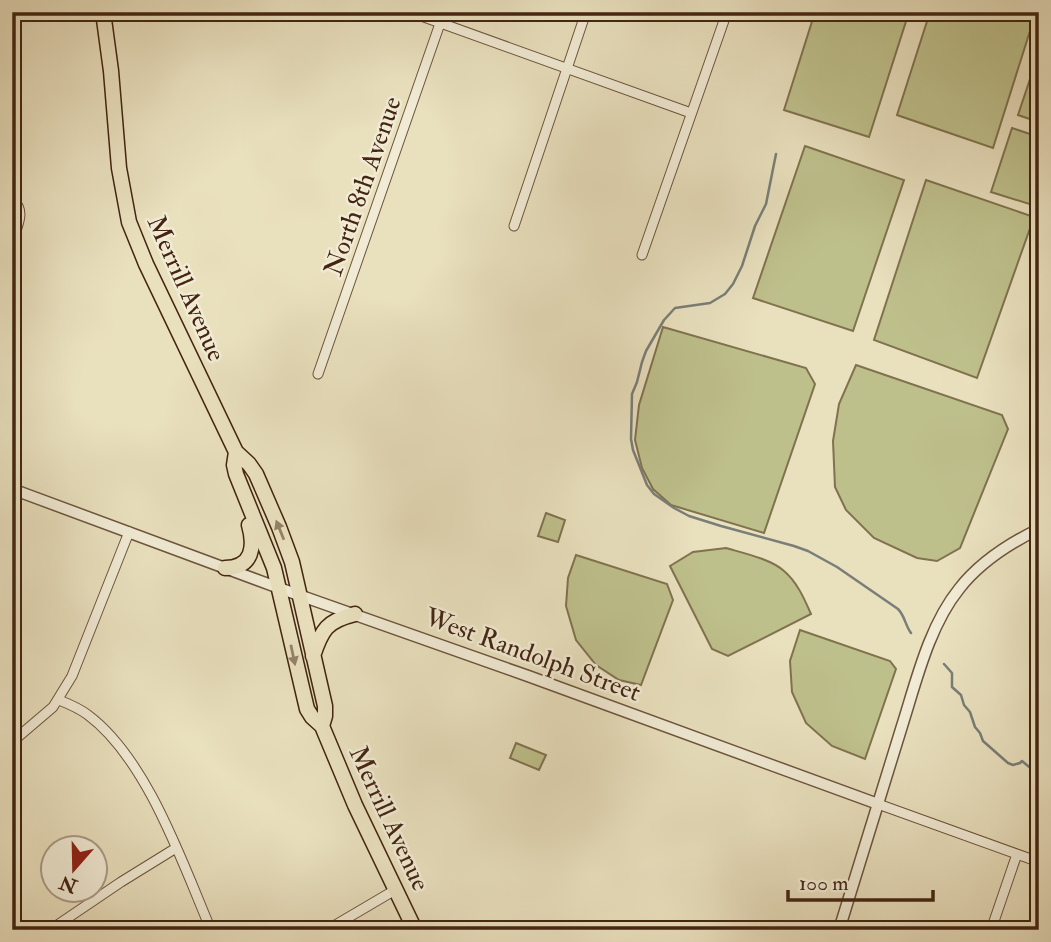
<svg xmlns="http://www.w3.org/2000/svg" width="1051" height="942" font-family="'IM FELL Double Pica',serif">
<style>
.green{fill:#bec08c;stroke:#80724e;stroke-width:2}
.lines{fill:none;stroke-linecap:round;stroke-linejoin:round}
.stream{stroke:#797e78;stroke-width:2.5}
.minor-casing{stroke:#6c543c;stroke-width:11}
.tertiary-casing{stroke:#6c543c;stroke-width:13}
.primary-casing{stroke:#432511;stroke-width:17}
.minor{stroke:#f1ebd5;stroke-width:9}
.tertiary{stroke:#f1ebd5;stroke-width:10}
.primary{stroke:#e9e0be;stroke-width:14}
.oneway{fill:#968268}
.labels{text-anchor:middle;stroke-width:5;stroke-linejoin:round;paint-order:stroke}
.street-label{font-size:26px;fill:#432511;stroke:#f1ebd5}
</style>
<rect width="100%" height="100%" fill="#e9e0be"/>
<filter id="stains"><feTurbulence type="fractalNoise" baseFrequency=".00286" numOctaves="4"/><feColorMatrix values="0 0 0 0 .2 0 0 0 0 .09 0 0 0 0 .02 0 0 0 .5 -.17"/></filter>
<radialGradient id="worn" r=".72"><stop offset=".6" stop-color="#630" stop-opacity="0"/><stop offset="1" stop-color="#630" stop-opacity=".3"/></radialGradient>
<!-- green -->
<path class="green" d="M815,12H909L869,137L784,110Z
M930,12H1036L993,148L897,115Z
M1039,52V122L1018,115Z
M1012,128L1039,137V207L991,192Z
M805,146L904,180L853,331L753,298Z
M926,180L1034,217L977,378L874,340Z
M663,327L806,368L815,384L764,533L671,505L653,489L642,468L635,440L639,405Z
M856,365L1002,415L1008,429L960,548L937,561L917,558L874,538L846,510L835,487L833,441L839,404Z
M546,513L565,520L558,542L538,536Z
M726,548C743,553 771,559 784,571C797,582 804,598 811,614L728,656L712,649L670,566L693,552Z
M576,555L667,584L673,600L641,685L619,680L596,665L576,640L566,606L568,578Z
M800,630L890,661L896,669L865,759L832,746L806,723L792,692L790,661Z
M516,743L546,755L539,770L510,758Z"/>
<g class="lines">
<!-- stream -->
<path class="stream" d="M776,154L766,204L755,226L742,266L733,284L725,294L710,303L675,308L664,320L646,351L642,362L637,382L632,394L631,439L633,450L647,485L654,494L674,508L689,516L721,526L794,546L808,551L837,567L898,609C905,616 905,625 911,633
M944,664L952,673V687L961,695L964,705L970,712L975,727L980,733L983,741L1008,763L1013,765L1020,763L1022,761L1034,771L1039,768"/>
<!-- minor casing -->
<g class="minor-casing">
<path id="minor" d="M410,12L691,113
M12,199C27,211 17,226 12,242
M514,226L586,12
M642,255L727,12
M12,333C17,350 17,365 12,382
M318,374L444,12
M59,700C69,704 79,708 88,715C147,759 182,862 211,930
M12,742L53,707L72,676L129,532
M878,804L1039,862
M50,930L121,882L176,848
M327,930L395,890
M991,930L1017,854"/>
</g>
<!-- tertiary casing -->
<g class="tertiary-casing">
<path id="tertiary" d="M12,489L279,588L528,676L878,804
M839,930C860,862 881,794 902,726C916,682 929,626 959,589C980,562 1008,544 1039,529"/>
</g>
<!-- primary casing -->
<g class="primary-casing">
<path id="primary" d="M103,12L111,71L119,168L129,222L146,264L236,452L249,464L256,474L279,527L292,562L325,706V716L322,726
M236,452L234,465L236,474L274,568L307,709L312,717L322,726L355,805L415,930
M225,568C253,568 255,546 249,525
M313,656C322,629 327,621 355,614"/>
</g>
<!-- minor -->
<use href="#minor" class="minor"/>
<!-- tertiary -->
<use href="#tertiary" class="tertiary"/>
<!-- primary -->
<use href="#primary" class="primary"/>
</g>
<!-- one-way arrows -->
<defs><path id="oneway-solid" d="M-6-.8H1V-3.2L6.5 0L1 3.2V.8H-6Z" transform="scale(1.75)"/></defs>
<g class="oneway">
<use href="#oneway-solid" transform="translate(280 530) rotate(-112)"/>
<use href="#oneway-solid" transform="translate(293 655) rotate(78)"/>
</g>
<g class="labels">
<!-- street labels -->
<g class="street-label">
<text transform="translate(362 186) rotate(-71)" y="9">North 8th Avenue</text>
<text transform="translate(187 288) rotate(66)" y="9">Merrill Avenue</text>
<text transform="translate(533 654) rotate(20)" y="9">West Randolph Street</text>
<text transform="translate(390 818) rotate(65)" y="9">Merrill Avenue</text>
</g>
</g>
<!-- margin -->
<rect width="1051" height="942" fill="none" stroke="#e9e0be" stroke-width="42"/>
<rect x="14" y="14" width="1023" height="914" fill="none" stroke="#432511" stroke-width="3.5"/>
<rect x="21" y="21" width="1009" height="900" fill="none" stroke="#432511" stroke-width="2"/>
<!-- north arrow -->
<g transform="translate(74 869) rotate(200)"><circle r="33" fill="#f1ebd5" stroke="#ab9c87" stroke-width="2"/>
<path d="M0-5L12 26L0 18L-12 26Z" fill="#8f2418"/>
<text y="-10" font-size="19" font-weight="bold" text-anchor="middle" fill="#432511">N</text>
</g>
<!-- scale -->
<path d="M788 890v10h145v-10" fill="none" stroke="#432511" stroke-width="3.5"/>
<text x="799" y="890" font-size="21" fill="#432511" stroke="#f1ebd5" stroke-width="5" paint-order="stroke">100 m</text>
<rect width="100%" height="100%" filter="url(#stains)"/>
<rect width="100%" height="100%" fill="url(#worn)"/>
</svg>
